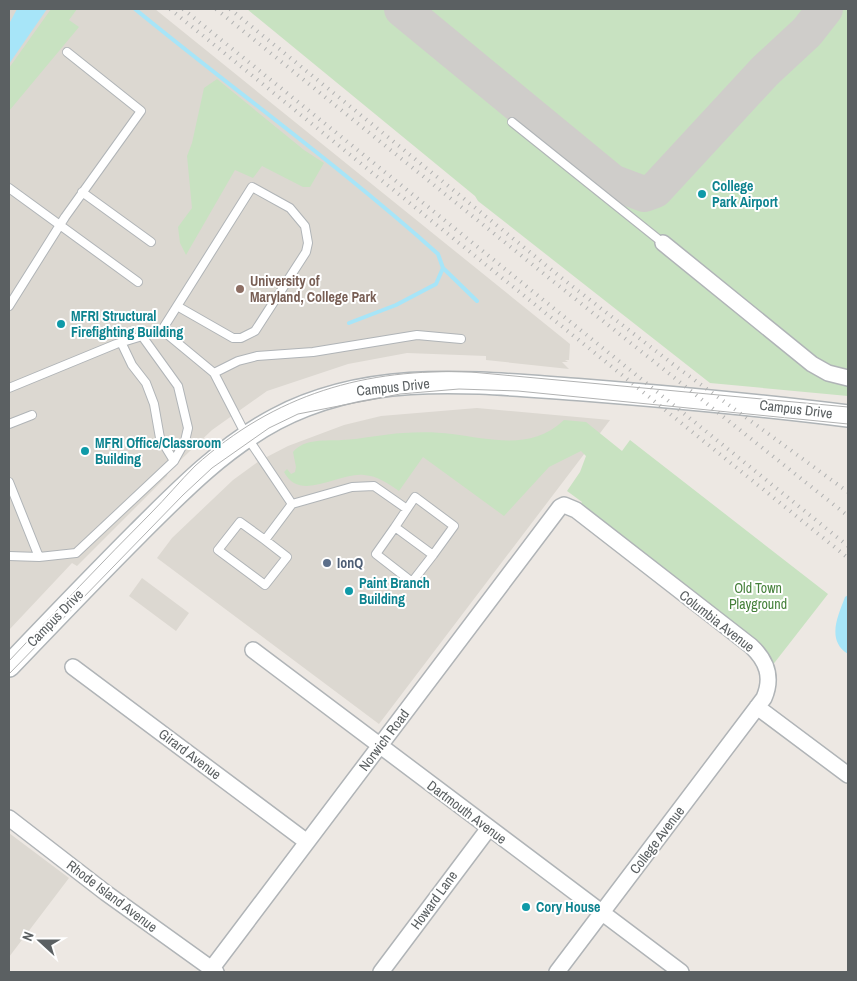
<svg xmlns="http://www.w3.org/2000/svg" width="857" height="981" font-family="'Archivo Narrow',sans-serif">
<style>
.education{fill:#dcd8d1}
.green{fill:#c8e2c1}
.water{fill:#a7e5f8}
.lines{fill:none;stroke-linecap:round;stroke-linejoin:round}
.stream{stroke:#a7e5f8;stroke-width:4}
.taxiway{stroke:#cfcdca;stroke-width:36}
.lane-casing{stroke:#b0b4b7;stroke-width:10}
.street-casing{stroke:#b0b4b7;stroke-width:18}
.secondary-casing{stroke:#afb4b7;stroke-width:24}
.lane{stroke:#fff;stroke-width:8}
.street{stroke:#fff;stroke-width:15}
.secondary{stroke:#fff;stroke-width:21}
.tram{stroke:#b1b2b2;stroke-width:1}
.rail{stroke:#b1b2b2;stroke-width:4;stroke-dasharray:1 6;stroke-linecap:butt}
.culture-dot{fill:#0f9aa8;stroke:#fff;stroke-width:2}
.education-dot{fill:#8d6e63;stroke:#fff;stroke-width:2}
.service-dot{fill:#5c6f8a;stroke:#fff;stroke-width:2}
.labels{text-anchor:middle;stroke-width:4;stroke-linejoin:round;paint-order:stroke}
.culture-label{font-size:14px;font-weight:bold;fill:#0d838f;stroke:#fff;text-anchor:start}
.education-label{font-size:14px;font-weight:bold;fill:#785e54;stroke:#fff;text-anchor:start}
.street-label{font-size:14px;fill:#5b6062;stroke:#fff}
.service-label{font-size:14px;font-weight:bold;fill:#4e5e75;stroke:#fff;text-anchor:start}
.park-label{font-size:14px;fill:#46813b;stroke:#fff}
</style>
<rect width="100%" height="100%" fill="#ede8e3"/>
<!-- education -->
<path class="education" d="M9,9H155L570,344L569,360H565L568,362H562L569,369L486,360V356L407,353L348,364L267,391L212,430L168,472L167,476L77,566L72,563L9,630Z
M477,408L610,420L379,724L157,558L172,538L233,480L259,461L288,446L344,425L381,416Z
M142,578L189,613L176,631L129,596Z
M9,833L69,878L9,957Z"/>
<!-- green -->
<path class="green" d="M51,9H77L69,20L79,27L9,111V68Z
M247,9H848V396L710,383L478,201L475,196Z
M217,79L304,150L324,163L310,187H303L262,166L253,178L235,170L186,255L180,243L178,227L192,208L187,156L192,143L204,88Z
M564,420L586,422L622,451L630,440L828,594L768,671L765,662L576,510L582,502L567,491L580,472L586,456L581,451L549,467L504,516L423,457L399,491C387,483 378,476 364,475C339,472 300,503 284,472L287,469L291,474L295,472L296,467L293,452C305,438 325,441 342,440C363,439 383,434 403,433C419,432 437,432 452,434C492,439 531,451 564,420Z"/>
<!-- water -->
<path class="water" d="M17,9H47L9,64V24Z
M848,595V654C826,640 838,616 845,597Z"/>
<g class="lines">
<!-- stream -->
<path class="stream" d="M135,9C235,91 341,167 438,254L443,268L436,284L396,305L349,323
M443,268L477,301"/>
<!-- taxiway -->
<path class="taxiway" d="M402,9L612,182L644,194L655,190L765,71L807,32L825,9"/>
<!-- lane casing -->
<g class="lane-casing">
<path id="lane" d="M512,122L663,243
M9,188L138,282
M82,192L151,242
M9,306L65,217L141,111L67,52
M162,330L252,187L290,208L305,226L308,243L306,252L255,331L241,338H233L177,306
M121,342L132,365L146,383L154,404L160,438L174,461
M9,388L116,344L162,330L214,373
M9,424L32,415
M9,482L39,557L9,556
M407,509L415,497L454,526L433,555L395,527L407,509L374,486L352,487L292,504L247,437L214,373L238,361L257,356L313,352L417,335L461,339
M395,527L376,554L412,582L433,555
M265,540L287,557L265,585L218,550L240,522L265,540L292,504
M39,557L76,553L174,461L185,441L188,428L178,386L142,336"/>
</g>
<!-- street casing -->
<g class="street-casing">
<path id="street" d="M663,243L812,364L828,373L848,378
M253,650L681,972
M73,667L307,842
M757,707L848,775
M9,818L106,893L216,972
M209,972L560,507L564,505L576,510L751,646C767,661 773,677 764,698L557,972
M381,972L489,828"/>
</g>
<!-- secondary casing -->
<g class="secondary-casing">
<path id="secondary" d="M9,666C51,622 94,577 138,533C180,491 223,447 276,419C373,368 479,383 584,390C672,397 760,405 848,416"/>
</g>
<!-- lane -->
<use href="#lane" class="lane"/>
<!-- street -->
<use href="#street" class="street"/>
<!-- secondary -->
<use href="#secondary" class="secondary"/>
<!-- tram -->
<path class="tram" d="M9,661C56,611 103,561 151,513C166,498 180,481 195,466C275,394 365,368 471,372L848,407
M9,674L183,495L212,468L269,428L298,414L400,394L459,389L518,391L848,424"/>
<!-- rail -->
<path class="rail" d="M170,9L848,558
M183,9L848,546
M216,9L554,282L848,516
M230,9L563,279L674,365L848,492"/>
</g>
<!-- markers -->
<g class="culture-dot">
<circle cx="702" cy="194" r="5"/>
<circle cx="61" cy="324" r="5"/>
<circle cx="85" cy="451" r="5"/>
<circle cx="349" cy="591" r="5"/>
<circle cx="526" cy="907" r="5"/>
</g>
<circle class="education-dot" cx="240" cy="289" r="5"/>
<circle class="service-dot" cx="327" cy="563" r="5"/>
<g class="labels">
<!-- culture labels -->
<g class="culture-label">
<text x="712" y="191">College<tspan x="712" dy="16">Park Airport</tspan></text>
<text x="71" y="321">MFRI Structural<tspan x="71" dy="16">Firefighting Building</tspan></text>
<text x="95" y="448">MFRI Office/Classroom<tspan x="95" dy="16">Building</tspan></text>
<text x="359" y="588">Paint Branch<tspan x="359" dy="16">Building</tspan></text>
<text x="536" y="912">Cory House</text>
</g>
<!-- education labels -->
<g class="education-label">
<text x="250" y="286">University of<tspan x="250" dy="16">Maryland, College Park</tspan></text>
</g>
<!-- street labels -->
<g class="street-label">
<text transform="translate(393 387) rotate(-6)" y="5">Campus Drive</text>
<text transform="translate(796 409) rotate(7)" y="5">Campus Drive</text>
<text transform="translate(55 618) rotate(-46)" y="5">Campus Drive</text>
<text transform="translate(717 621) rotate(38)" y="5">Columbia Avenue</text>
<text transform="translate(384 740) rotate(-53)" y="5">Norwich Road</text>
<text transform="translate(190 754) rotate(37)" y="5">Girard Avenue</text>
<text transform="translate(467 812) rotate(37)" y="5">Dartmouth Avenue</text>
<text transform="translate(657 840) rotate(-53)" y="5">College Avenue</text>
<text transform="translate(112 896) rotate(37)" y="5">Rhode Island Avenue</text>
<text transform="translate(434 900) rotate(-54)" y="5">Howard Lane</text>
</g>
<!-- service labels -->
<g class="service-label">
<text x="337" y="568">IonQ</text>
</g>
<!-- park labels -->
<g class="park-label">
<text x="758" y="593">Old Town<tspan x="758" dy="16">Playground</tspan></text>
</g>
</g>
<!-- border -->
<rect width="857" height="981" fill="none" stroke="#5b6062" stroke-width="20"/>
<!-- north arrow -->
<g transform="translate(40 941) rotate(291)" stroke="#ffffff" stroke-width="4" paint-order="stroke">
<path d="M0-4L9 19L0 12L-9 19Z" fill="#5b6062"/>
<text y="-8" font-size="14" font-weight="bold" text-anchor="middle" fill="#5b6062">N</text>
</g>
</svg>
